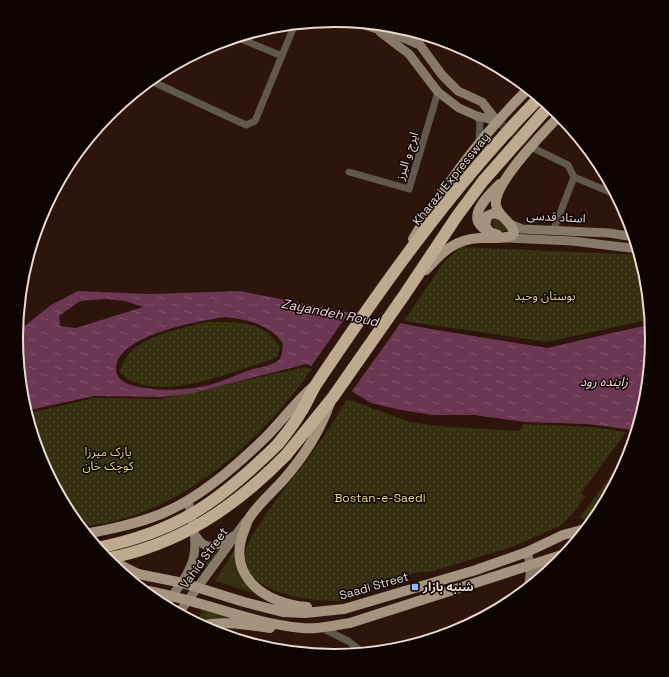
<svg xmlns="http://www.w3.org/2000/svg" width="669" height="677" font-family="'Space Grotesk','Noto Sans Arabic',sans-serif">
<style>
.grass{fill:url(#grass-tufts)}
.park{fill:url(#park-dots)}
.water{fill:url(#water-ripples);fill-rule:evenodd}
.pier{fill:#2d150b}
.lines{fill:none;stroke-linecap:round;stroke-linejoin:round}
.secondary-tunnel{stroke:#4a3229;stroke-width:9;stroke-dasharray:9 4.5;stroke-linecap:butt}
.street{stroke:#60574d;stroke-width:7}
.secondary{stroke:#867968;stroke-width:9}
.primary{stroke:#a4937d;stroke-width:10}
.highway{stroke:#bfaa90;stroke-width:12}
.highway-bridge{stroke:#bfaa90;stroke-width:12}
.poi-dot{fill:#94b7fd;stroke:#0e0502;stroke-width:1.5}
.labels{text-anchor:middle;stroke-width:3;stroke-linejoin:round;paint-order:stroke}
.street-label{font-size:12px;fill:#ebd9d2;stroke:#0e0502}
.park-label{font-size:12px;fill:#e8da81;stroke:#0e0502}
.poi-label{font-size:12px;font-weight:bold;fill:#ebd9d2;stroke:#0e0502;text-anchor:start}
.water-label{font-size:13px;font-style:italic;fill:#f9d6e6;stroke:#0e0502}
.rim{fill:none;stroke:#ebd9d2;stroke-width:2}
</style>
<defs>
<pattern id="grass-tufts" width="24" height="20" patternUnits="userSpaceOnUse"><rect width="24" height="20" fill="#353010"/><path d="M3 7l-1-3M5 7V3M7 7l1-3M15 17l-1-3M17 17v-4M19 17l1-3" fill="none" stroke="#494427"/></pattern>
<pattern id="park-dots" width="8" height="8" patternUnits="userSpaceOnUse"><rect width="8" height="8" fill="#353010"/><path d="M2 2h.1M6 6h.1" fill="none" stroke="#494427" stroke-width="1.8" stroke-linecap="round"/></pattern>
<pattern id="water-ripples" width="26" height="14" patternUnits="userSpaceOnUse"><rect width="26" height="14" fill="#6b3753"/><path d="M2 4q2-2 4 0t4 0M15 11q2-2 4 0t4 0" fill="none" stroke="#80536b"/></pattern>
</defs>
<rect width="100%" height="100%" fill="#2d150b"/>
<!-- grass -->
<path class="grass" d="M494,218L498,219L507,228V231C499,231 494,230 491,222Z
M236,547C233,569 240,583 258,595L215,581Z
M218,550L207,567L202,565L205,551Z
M202,608L230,617L198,623Z"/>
<!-- park -->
<path class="park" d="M461,247L640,255L647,277L651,319L547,342L404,321L444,262Z
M207,322C236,322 263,319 280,347L278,356L270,360C230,372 156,406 120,373C127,336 178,330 207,322Z
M305,367L312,369C258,445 176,519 79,527C52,494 38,453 26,414L93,398L160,399Z
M347,399L410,422L436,426L520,431L523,424L593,427L626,432L581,493L585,497L574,512L560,526L512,547L430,572C415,570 405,577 392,582C376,588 359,592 344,596L343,601C312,602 238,594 246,550C249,532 299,471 312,453C325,436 336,417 347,399Z
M633,447L629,461L599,516L596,520H585L580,517Z"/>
<!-- water -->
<path class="water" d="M78,291L149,294L240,291L425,328L547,348L652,324C655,360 648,398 637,433L633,430L588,424L525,422L475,415H433L401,410L371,403L307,364L188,394L160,397L94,396L25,411L22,400L17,332L51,305ZM106,299L125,301L143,307L76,328L60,326L59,316L80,301ZM225,317C246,319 269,324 283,343C282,348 283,356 279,360C272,366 261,367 253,369C240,373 228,379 216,383C192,391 150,393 126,383C121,381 116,375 116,369C116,335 199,321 225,317Z"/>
<!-- pier -->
<path class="pier" d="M350,311L402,321L350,394L310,368Z"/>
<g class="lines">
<!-- secondary-tunnel -->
<path class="secondary-tunnel" d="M497,121L531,147"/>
<!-- street -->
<path class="street" d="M399,36L403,28
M236,37L282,56
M149,80L246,125L255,121L295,24
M477,116L480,122L479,143
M531,147L568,165L574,177L554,229
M349,172L409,189L438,92
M574,177L610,192L620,200
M322,628L348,641L365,654"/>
<!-- secondary -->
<path class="secondary" d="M355,22L399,36L420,45L442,75L458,91L482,102L497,121
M380,32L409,54L438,92L459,108L477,116L497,121
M510,224L522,229L609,233L635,237
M506,238L572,241L639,249
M196,536C207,554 219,545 233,536
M527,552L531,566L529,584
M525,592L546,561
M164,607C199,560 200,556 188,500
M178,614L246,521"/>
<!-- primary -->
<path class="primary" d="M490,232L485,226L487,216L494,213L500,215
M498,235C461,224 481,202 500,184
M413,239C445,184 484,133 529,88
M426,270C442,252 455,239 480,238C491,238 501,239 511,236L514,233C512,221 498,217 496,205C493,183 545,131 561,114
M85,534C111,529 136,524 161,514C200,498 236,466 266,437C283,420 296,401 314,386
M116,563L138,574L183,583L244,602L283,612L305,613L344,609L476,570L527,552L563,535L589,528
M142,590C196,598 247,623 302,628C317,630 334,625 350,623L568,553
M307,607C265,604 226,576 244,531C246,526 247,521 250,517C259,503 274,491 285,478C304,456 320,431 330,403
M200,626C223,620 247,625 270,628"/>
<!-- highway -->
<path class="highway" d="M278,444C286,434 295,423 301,412C307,403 311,392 317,383C384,283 455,183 540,97
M286,455L333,397L405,294L457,216L483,181L550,105"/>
<!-- highway-bridge -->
<path class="highway-bridge" d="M97,548C178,532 220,501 278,444
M105,559C179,545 234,508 286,455"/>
</g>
<!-- markers -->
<rect class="poi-dot" x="411" y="583" width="8" height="8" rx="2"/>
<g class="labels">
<!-- street labels -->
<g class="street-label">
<text transform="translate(407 156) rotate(-73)" y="4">ایرج و البرز</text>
<text transform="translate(451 179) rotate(-51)" y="4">Kharazi Expressway</text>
<text transform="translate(556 217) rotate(3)" y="4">استاد قدسی</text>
<text transform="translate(204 558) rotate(-54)" y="4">Vahid Street</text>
<text transform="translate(374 586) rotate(-16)" y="4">Saadi Street</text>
</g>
<!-- park labels -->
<g class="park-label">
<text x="545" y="300">بوستان وحید</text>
<text x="108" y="456">پارک میرزا<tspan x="108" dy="14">کوچک خان</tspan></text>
<text x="380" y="502">Bostan-e-Saedi</text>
</g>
<!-- poi labels -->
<g class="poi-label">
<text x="423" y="591">شنبه بازار</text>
</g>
<!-- water labels -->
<g class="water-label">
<text transform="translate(330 312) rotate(11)" y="5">Zayandeh Roud</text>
<text x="604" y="386">زاینده رود</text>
</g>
</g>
<!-- crop -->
<path d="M0 0H669V677H0ZM23 338a311 311 0 1 1 622 0a311 311 0 1 1-622 0Z" fill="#0e0502" fill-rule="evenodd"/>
<path class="rim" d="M23 338a311 311 0 1 1 622 0a311 311 0 1 1-622 0Z"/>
</svg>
